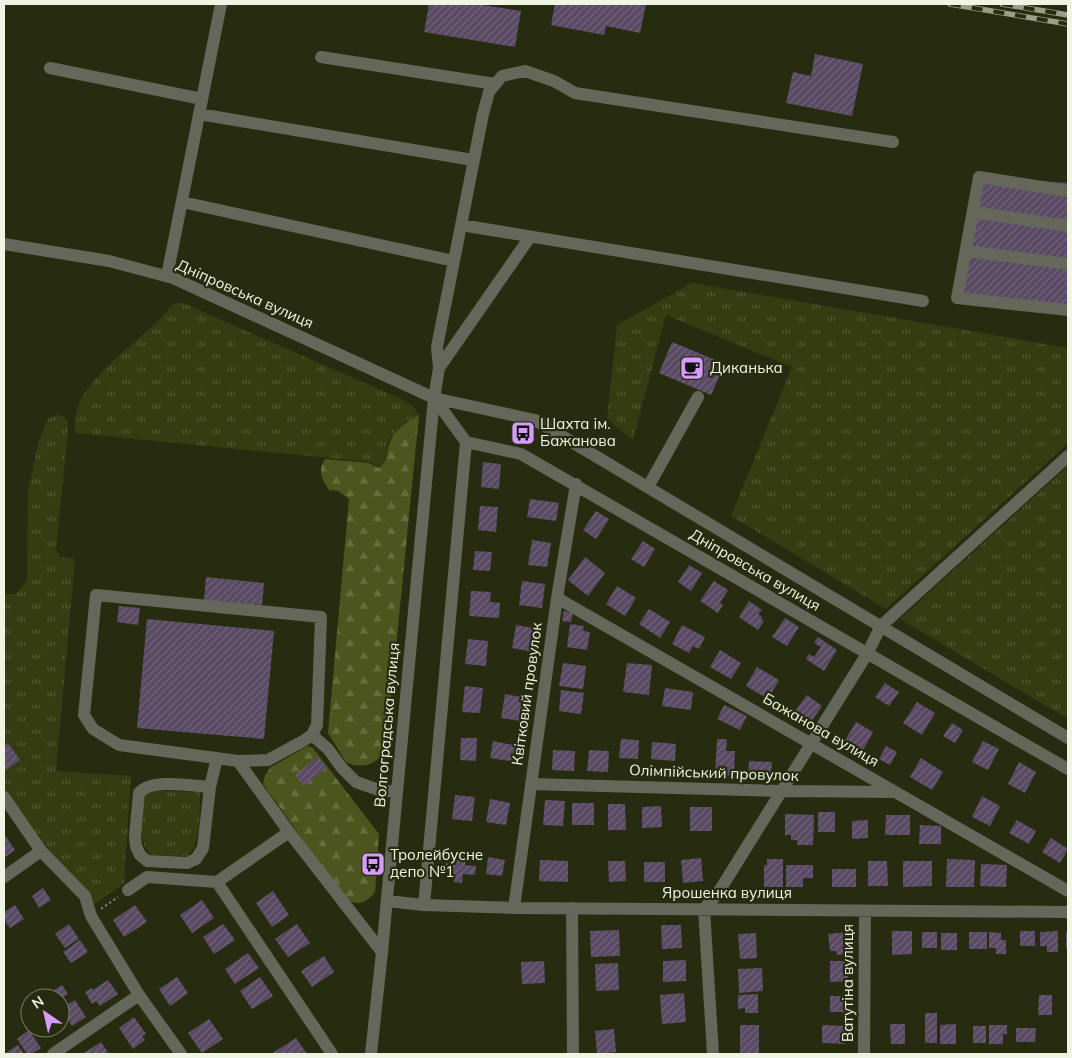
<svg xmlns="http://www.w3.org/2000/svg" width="1072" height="1058" font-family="Mulish,sans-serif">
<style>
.grass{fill:url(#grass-tufts)}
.forest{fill:url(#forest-firs)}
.building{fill:url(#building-hatch)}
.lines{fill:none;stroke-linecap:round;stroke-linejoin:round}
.path{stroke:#797e66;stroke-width:2;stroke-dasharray:2.5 2.5;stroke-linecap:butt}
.minor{stroke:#64675a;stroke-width:12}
.rail-casing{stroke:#9b9f89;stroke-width:5.5}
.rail{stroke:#272c10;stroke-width:4;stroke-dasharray:11;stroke-linecap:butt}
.labels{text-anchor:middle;stroke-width:4.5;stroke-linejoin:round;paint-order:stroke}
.street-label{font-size:15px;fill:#f0f4e3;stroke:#272c10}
.poi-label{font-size:15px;fill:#f0f4e3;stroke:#272c10;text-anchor:start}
</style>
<defs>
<pattern id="grass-tufts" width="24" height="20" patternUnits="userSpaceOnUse" patternTransform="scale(1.25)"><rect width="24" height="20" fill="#353c11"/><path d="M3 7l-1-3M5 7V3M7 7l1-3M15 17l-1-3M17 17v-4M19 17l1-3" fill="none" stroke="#535934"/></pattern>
<pattern id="forest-firs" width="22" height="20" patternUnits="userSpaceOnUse" patternTransform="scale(1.25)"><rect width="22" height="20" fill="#4c551e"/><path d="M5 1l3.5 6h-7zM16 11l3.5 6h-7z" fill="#666e3f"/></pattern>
<pattern id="building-hatch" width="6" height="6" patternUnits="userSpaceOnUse" patternTransform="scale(1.25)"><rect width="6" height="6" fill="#594963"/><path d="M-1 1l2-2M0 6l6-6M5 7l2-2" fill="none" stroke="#716479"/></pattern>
</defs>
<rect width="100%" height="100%" fill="#272c10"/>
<!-- grass -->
<path class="grass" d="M692,283L1068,348V443L886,609L731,516L792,367L666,315L633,440L607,419L617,325Z
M177,303H183L403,400L413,406L419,415C406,422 395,427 389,441C384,453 390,457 379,467L370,462L75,433C75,427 74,420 76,414C86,371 145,341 171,306Z
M57,414L67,419L68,431L56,549L60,557L75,559L56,771L131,776L124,883L92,906L44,849L4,792V594H16L27,580L28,491L39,440L48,419Z
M1068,466V719L900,619Z
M158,791L200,792C200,807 201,847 187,856L152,855C137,847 139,805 147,793Z"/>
<!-- forest -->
<path class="forest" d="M419,415L386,748C379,764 362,770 346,762L328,733L349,499L338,491L329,490C322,479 317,471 325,459L369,463L379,468C390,458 385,454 390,442C395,428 407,422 419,415Z
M308,746L313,748L379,834L375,892C366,904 355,907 344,897L263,784L265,775L271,767Z"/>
<!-- building -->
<path class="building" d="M429,4H476L521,11L515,47L424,32Z
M555,4H646L640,33L606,26L604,35L551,25Z
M815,54L863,64L852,116L786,103L793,72L811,76Z
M979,177L1068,183V310L957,298Z
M672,342L725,364L711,395L659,373Z
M483,462L501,464L499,489L481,487Z
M530,499L559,503L556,521L527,517Z
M480,506L498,507L496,532L478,530Z
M596,511L609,519L596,539L583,530Z
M532,540L551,543L547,567L528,565Z
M643,541L655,549L644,567L631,559Z
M475,551L492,552L490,571L473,570Z
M585,557L605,573L588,596L568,580Z
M689,565L702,573L691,591L678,582Z
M206,577L264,583L262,605L204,600Z
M522,581L545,584L542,608L519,605Z
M714,581L728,590L720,603L723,605L718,613L700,601Z
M617,586L636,598L625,616L606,604Z
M471,591L491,592L490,602L500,603L499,618L469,616Z
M749,601L762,610L758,614L762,617L761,619L764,621L758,630L739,617Z
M119,606L140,608L138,625L117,622Z
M649,609L670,622L660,638L639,624Z
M564,611L573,613L571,622L562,621Z
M785,618L799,627L787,646L772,637Z
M147,619L274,631L264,739L137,728Z
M570,624L584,626L583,631L590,632L587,650L567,647Z
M516,625L538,629L534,652L512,648Z
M682,625L705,637L699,649L693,646L689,653L672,644Z
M818,637L837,650L824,671L806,659L809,654L814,657L821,647L814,643Z
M468,639L488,641L486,666L465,664Z
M720,650L741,663L731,679L710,667Z
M563,663L586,666L583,689L559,686Z
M627,663L652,665L649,695L623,692Z
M757,667L779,680L768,699L746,686Z
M885,683L899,692L889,706L875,697Z
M465,686L483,688L480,713L462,712Z
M665,688L693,692L691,710L662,706Z
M561,690L584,693L581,714L559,711Z
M505,694L526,698L521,721L501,718Z
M807,695L822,706L811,722L795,711Z
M917,702L935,713L922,735L903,723Z
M724,705L747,716L740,730L717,719Z
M856,722L873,732L862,752L844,742Z
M952,723L963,730L955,743L943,736Z
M461,738H477L476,761L460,760Z
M621,739L639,740L638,759L619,758Z
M717,739H727L726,751H735L734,776L715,775Z
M493,741L518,746L516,762L490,758Z
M983,741L999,749L988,770L972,762Z
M652,742L676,744L675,761L651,759Z
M8,743L20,760L5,771L4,746Z
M886,746L897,752L890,765L879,759Z
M553,750L575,751L574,771L552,770Z
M589,750L609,751L608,772L587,771Z
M318,757L327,768L304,786L295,775Z
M921,758L943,772L932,790L910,777Z
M749,761L772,762L771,774H766V780L748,779Z
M1019,762L1036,772L1025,793L1008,784Z
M455,795L475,797L472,821L452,819Z
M982,796L1000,806L990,826L972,817Z
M490,799L510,803L506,825L486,822Z
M545,800L565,801L563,826L543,825Z
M572,803H594V825H572Z
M608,804H625L626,830H608Z
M661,806L662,827L642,828V807Z
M690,807H712V831H690Z
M818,812H835V832H818Z
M785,814L814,815L813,845H797V840H791V835H785Z
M886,815H910V835H885Z
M868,820V838L852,839V821Z
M1017,820L1036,831L1029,844L1009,833Z
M920,825L941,826V844H919Z
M5,835L15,850L4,858V836Z
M1051,838L1068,849L1060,863L1042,852Z
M458,854L466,856L465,865L476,866L475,875L463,874L462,883L454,882L455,874L445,873L446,863L456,865Z
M488,857L505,860L502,876L486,874Z
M701,858L703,881L683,883L681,860Z
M767,859H783V887H764V865H767Z
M947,859L975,860L974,887H946Z
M540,860L568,861V882L539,881Z
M608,861H625L626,881L609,882Z
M868,861H887L888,886H868Z
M903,861H932V886L903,887Z
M644,862H665V882H644Z
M981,864L1007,865L1006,887L980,886Z
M786,865H813V878H803V887H786Z
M832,869H856V887H832Z
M43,888L51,900L39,908L32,896Z
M273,891L289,915L272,927L256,903Z
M202,900L214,918L192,933L180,915Z
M15,905L24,919L10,928L4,919V912Z
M135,905L147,922L124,937L113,920Z
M69,924L79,939L65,948L55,934Z
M223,924L235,940L214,954L203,937Z
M297,924L310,943L288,957L275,939Z
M661,925H681L682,948L662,949Z
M619,930L620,956L591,957L590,931Z
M892,931H912V954L892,955Z
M1020,931H1035V946H1020Z
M1058,931V952H1047V946H1040V932Z
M848,932L850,954L837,955L836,951H830L828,934Z
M922,932H937V948H922Z
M969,932H987V949H969Z
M989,932L1001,933V940H1006V954H996V948H989Z
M1066,932H1068V948H1066Z
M756,933L757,958L740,959L738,934Z
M941,933H957V950H941Z
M80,940L88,952L71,963L63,952Z
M248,953L259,968L235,984L225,969Z
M324,956L334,972L312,987L301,971Z
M686,960V981L663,982V961Z
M544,961L545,983L522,984L521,962Z
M830,961H848V981L830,982Z
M618,963L619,990L596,991L595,964Z
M762,968L763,991L739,993L738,969Z
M177,977L188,993L170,1006L159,989Z
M260,977L273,996L252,1009L240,991Z
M108,980L118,994L100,1006L96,1001L92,1004L85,992L92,988L93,990Z
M62,985L68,994L60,999V998H51L48,994Z
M684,993L686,1022L662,1024L660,995Z
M758,994V1013H745V1008L738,1009V995Z
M1039,995H1052V1015H1038Z
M830,996H848V1012H830Z
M75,1000L86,1017L72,1026L60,1009Z
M925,1013H937V1043H925Z
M134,1017L146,1034L142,1036L145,1040L133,1049L119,1028Z
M209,1019L223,1039L202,1053L188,1033Z
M890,1024H905V1044H891Z
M956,1024V1044H940V1025Z
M740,1025H759V1054H740Z
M822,1025L846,1026L845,1044L822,1043Z
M989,1025H1007V1034H1003V1044H989Z
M973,1026H986V1043H973Z
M1016,1028H1036L1035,1042H1016Z
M614,1029L616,1052L597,1054L595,1031Z
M29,1030L41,1048L31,1054H27L17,1039Z
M296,1038L307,1054H271Z
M101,1042L109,1054H85L84,1053Z
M18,1045L24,1054H4Z"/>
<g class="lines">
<!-- path -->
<path class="path" d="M101,909L118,897"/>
<!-- minor -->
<path class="minor" d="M321,57L495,84
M50,68L202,99
M199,114L473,160
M1068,191L979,177L957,298L1068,310
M182,202L454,261
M973,212L1068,226
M461,225L923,301
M4,244L109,261L173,278L434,398L535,420L1068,738
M967,251L1068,264
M167,276L221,4
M439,368L530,237
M434,398L466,442L521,454L1068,769
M648,487L698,397
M557,598L1068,891
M312,735L328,749L342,768L356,782L379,790L397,792
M238,761L268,760L303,741L312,735L317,725L321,617L96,595L84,715L93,729L119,745L238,761L289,832L382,952
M531,784L781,791L894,792
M210,787C191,786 152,778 139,793L135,836L136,846L140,855L147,861L187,863L196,859L203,848L210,787L217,758
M4,797L41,851L85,896L91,916L139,995L181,1054
M4,877L41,851
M217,882L332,1054
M128,890L147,877L217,882L289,832
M387,901L424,905L514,908L1068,912
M424,905L466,442
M514,908L557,598L576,484
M572,908L573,1054
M53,1054L139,995
M371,1054L382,952L434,398L439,368L437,347L483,114L489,92L502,76L525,71L554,81L575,93L893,142
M713,1054L704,909L718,893L867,654L881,626L1068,456
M864,1054L865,911"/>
<!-- rail casing -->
<g class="rail-casing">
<path id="rail" d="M950,4L1068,24
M1002,4L1068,15"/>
</g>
<!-- rail -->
<use href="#rail" class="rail"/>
</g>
<!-- icons -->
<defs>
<g id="cafe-square" transform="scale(1.25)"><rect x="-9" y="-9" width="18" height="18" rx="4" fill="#d79bf9" stroke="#272c10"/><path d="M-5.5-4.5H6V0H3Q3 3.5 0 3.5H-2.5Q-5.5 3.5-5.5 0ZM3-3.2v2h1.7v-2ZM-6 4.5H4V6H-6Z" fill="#111"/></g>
<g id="bus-square" transform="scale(1.25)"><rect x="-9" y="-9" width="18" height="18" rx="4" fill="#d79bf9" stroke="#272c10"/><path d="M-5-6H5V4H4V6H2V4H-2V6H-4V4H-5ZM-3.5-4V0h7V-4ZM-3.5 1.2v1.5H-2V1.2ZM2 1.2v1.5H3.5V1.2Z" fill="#111"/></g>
</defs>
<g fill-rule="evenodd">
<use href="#cafe-square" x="692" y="368"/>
<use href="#bus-square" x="523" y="433"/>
<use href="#bus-square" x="373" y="864"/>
</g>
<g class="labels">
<!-- street labels -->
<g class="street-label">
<text transform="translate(245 294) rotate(24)" y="5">Дніпровська вулиця</text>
<text transform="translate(755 570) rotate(30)" y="5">Дніпровська вулиця</text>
<text transform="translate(527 694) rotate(-82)" y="5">Квітковий провулок</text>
<text transform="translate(387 725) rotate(-85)" y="5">Волгоградська вулиця</text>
<text transform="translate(821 730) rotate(30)" y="5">Бажанова вулиця</text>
<text transform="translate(714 773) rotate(2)" y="5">Олімпійський провулок</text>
<text x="727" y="898">Ярошенка вулиця</text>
<text transform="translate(848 983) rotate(-90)" y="5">Ватутіна вулиця</text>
</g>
<!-- poi labels -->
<g class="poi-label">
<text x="710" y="373">Диканька</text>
<text x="540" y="429">Шахта ім.<tspan x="540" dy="17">Бажанова</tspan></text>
<text x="390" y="860">Тролейбусне<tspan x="390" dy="17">депо №1</tspan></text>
</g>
</g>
<!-- border -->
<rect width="1072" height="1058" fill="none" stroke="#f0f4e3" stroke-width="10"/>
<!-- north arrow -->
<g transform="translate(45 1013) rotate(326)"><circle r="24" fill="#272c10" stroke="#777c64"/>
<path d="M0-4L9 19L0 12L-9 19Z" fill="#d79bf9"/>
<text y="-8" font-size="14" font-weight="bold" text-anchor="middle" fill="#f0f4e3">N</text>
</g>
</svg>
